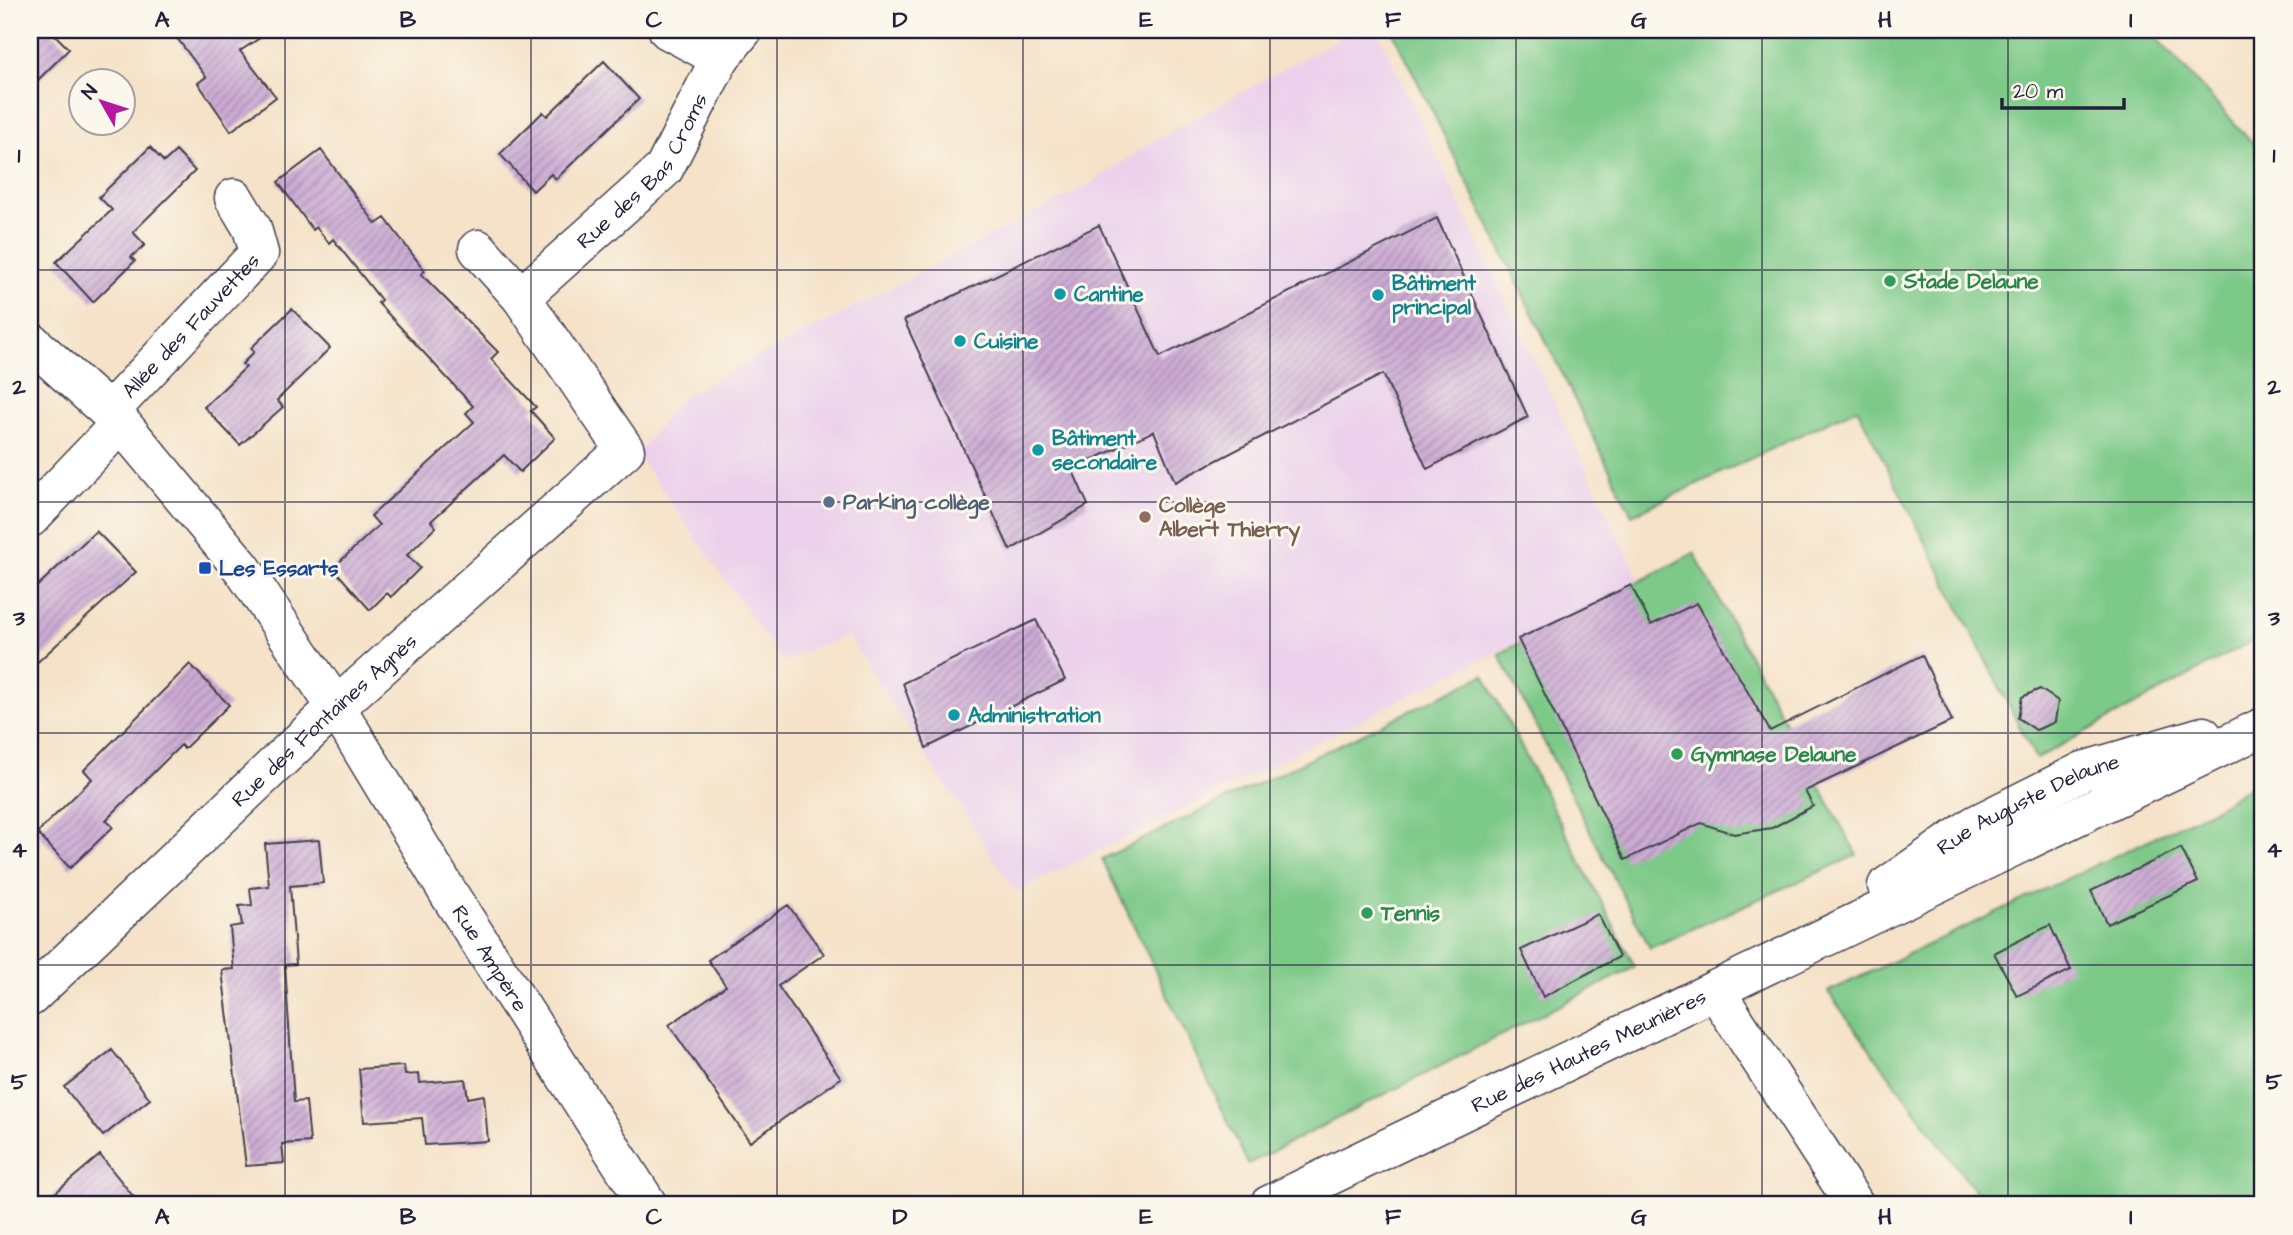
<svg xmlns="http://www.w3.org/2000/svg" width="2293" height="1235" font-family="'Architects Daughter',sans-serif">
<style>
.built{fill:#ebd1eb}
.pitch{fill:#7dc988;stroke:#507662;stroke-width:2}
.building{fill:url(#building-hatch)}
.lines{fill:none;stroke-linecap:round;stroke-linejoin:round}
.minor-casing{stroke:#423f50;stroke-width:41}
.minor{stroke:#fff;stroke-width:38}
.grid{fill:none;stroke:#22223b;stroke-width:2;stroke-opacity:0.55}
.leisure-dot{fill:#2e9e5b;stroke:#fbf7ec;stroke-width:2.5}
.culture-dot{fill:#0f9aa8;stroke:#fbf7ec;stroke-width:2.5}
.service-dot{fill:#5c6f8a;stroke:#fbf7ec;stroke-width:2.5}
.education-dot{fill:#8d6e63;stroke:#fbf7ec;stroke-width:2.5}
.transit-dot{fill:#1a4fb4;stroke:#fbf7ec;stroke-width:2.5}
.labels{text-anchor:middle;stroke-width:6;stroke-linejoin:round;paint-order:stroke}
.street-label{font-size:21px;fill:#22223b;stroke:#fbf7ec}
.leisure-label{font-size:21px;font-weight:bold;fill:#27864d;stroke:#fbf7ec;text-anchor:start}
.culture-label{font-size:21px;font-weight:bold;fill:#0d838f;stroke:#fbf7ec;text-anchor:start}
.service-label{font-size:21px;font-weight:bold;fill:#4e5e75;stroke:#fbf7ec;text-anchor:start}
.education-label{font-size:21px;font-weight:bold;fill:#785e54;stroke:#fbf7ec;text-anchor:start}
.transit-label{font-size:21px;font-weight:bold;fill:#164399;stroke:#fbf7ec;text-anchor:start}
.neatline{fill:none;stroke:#22223b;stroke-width:2.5}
.grid-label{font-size:23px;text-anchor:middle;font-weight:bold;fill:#22223b}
</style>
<defs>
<pattern id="building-hatch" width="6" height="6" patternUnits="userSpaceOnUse" patternTransform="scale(1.75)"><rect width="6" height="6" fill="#ccabd4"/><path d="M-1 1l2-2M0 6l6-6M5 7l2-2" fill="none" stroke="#a58bad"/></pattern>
</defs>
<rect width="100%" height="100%" fill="#fbf7ec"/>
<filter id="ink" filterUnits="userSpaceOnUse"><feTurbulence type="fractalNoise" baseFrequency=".0143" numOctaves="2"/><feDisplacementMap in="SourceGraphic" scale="14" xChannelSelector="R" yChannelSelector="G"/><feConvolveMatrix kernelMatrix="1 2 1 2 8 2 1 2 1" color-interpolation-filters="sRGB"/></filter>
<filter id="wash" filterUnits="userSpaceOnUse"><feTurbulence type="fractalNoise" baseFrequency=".00686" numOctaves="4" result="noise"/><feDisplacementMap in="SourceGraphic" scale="28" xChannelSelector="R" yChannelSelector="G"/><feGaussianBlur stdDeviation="1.57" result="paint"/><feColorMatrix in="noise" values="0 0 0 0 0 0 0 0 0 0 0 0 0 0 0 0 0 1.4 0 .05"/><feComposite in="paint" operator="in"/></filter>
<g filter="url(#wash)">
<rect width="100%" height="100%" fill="#f5e2c8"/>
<!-- built -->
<path class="built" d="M1355,30H1377L1640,581L1016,892L847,635L782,661L637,454L684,396L1088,185L1157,139Z"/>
<!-- pitch -->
<path class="pitch" d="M1392,30H2149L2263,154V635L2036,759L1857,408L1632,515Z
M1694,553L1857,855L1650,948L1499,654Z
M1484,675L1635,967L1248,1164L1102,859Z
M2263,777V1205H1985L1828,992L2216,808Z"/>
<g id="blocks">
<!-- building -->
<path class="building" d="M30,30H50L69,49L30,88Z
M171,30H272L240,51L276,97L231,131L198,83L206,77Z
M604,61L639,99L556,179L551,174L533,191L500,154L543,112L547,116Z
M150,147L164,162L176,151L195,171L133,232L145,245L131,257L135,261L93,302L56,262L112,210L99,197Z
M321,150L376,224L385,218L425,271L421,274L498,352L491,359L536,407L531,411L555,438L520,472L504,455L431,521L436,527L407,555L420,568L391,597L387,593L370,610L333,568L379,525L371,516L474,422L466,413L473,406L378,303L381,300L333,239L329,243L316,227L313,230L278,182Z
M1437,218L1528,417L1427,469L1383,374L1175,482L1154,431L1072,469L1088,505L1010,550L904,320L1099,225L1160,357Z
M292,309L330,348L277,400L283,407L240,445L204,407L246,367L242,364L254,352L251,348Z
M96,531L136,572L30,669V593Z
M1631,585L1651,625L1697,603L1770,731L1922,655L1952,721L1805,791L1813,806L1772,828L1734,834L1701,823L1625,860L1518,639Z
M1036,620L1065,680L926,748L903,683Z
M190,664L229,705L184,749L181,745L106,820L113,827L70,868L37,833L92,779L84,770Z
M2040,689L2058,701L2055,722L2036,730L2018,718L2022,697Z
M319,840L323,883L290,886L296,964L285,965L294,1102L306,1101L310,1142L282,1144L284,1163L246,1166L222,970L234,969L230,927L242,925L239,906L252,905L250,888L269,886L265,844Z
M2181,848L2198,882L2107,924L2091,891Z
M788,905L824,954L778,986L841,1078L750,1142L669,1025L726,986L708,960Z
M1598,914L1619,957L1543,997L1521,950Z
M2050,925L2071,970L2017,996L1994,953Z
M112,1050L150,1099L103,1136L64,1087Z
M404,1066L405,1075L419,1074L420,1083L465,1079L468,1098L484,1095L488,1141L425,1145L422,1118L364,1122L359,1069Z
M100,1155L140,1205H41Z"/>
</g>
</g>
<g filter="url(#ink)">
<use href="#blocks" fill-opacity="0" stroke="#423f50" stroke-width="2"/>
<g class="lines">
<!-- minor casing -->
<g class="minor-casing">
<g id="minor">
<path d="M668,30L720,58"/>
<path id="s1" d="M521,297L664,169L720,58L743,30"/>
<path id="s2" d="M30,341L121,423L242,568L336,707L449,894L648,1205"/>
<path id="s3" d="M109,412L259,253L252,228L234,198"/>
<path d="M30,518L121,423"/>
<path id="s4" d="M1887,886L1975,825L2083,771L2203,736"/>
<path d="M1715,990L2263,727"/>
<path id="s5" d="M30,997L336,707L625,450L521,297L478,249"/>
<path id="s6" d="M1269,1205L1715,990L1855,1205"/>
</g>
</g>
<!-- minor -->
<use href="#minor" class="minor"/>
</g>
</g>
<!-- grid -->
<path class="grid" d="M285,30V1205M531,30V1205M777,30V1205M1023,30V1205M1270,30V1205M1516,30V1205M1762,30V1205M2008,30V1205M30,270H2263M30,502H2263M30,733H2263M30,965H2263"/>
<!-- markers -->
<g class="leisure-dot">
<circle cx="1890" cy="281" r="7"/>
<circle cx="1677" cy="754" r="7"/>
<circle cx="1367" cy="913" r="7"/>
</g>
<g class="culture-dot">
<circle cx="1060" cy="294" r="7"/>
<circle cx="1378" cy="295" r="7"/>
<circle cx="960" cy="341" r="7"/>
<circle cx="1038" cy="450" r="7"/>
<circle cx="954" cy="715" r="7"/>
</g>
<circle class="service-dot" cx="829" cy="502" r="7"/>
<circle class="education-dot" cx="1145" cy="517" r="7"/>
<rect class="transit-dot" x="198" y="561" width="14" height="14" rx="3.5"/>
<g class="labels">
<!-- street labels -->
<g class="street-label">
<text dy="7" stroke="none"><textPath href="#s1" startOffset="177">Rue des Bas Croms</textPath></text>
<text dy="7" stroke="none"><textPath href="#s3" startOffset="119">Allée des Fauvettes</textPath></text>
<text dy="7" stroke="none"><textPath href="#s5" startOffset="404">Rue des Fontaines Agnès</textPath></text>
<text dy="7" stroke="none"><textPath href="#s4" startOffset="164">Rue Auguste Delaune</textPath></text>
<text dy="7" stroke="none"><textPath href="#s2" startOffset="774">Rue Ampère</textPath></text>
<text dy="7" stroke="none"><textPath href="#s6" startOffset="355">Rue des Hautes Meunières</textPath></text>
</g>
<!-- leisure labels -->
<g class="leisure-label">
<text x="1904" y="288">Stade Delaune</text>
<text x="1691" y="761">Gymnase Delaune</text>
<text x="1381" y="920">Tennis</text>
</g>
<!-- culture labels -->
<g class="culture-label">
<text x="1392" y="290">Bâtiment<tspan x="1392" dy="24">principal</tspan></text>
<text x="1074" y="301">Cantine</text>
<text x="974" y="348">Cuisine</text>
<text x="1052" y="445">Bâtiment<tspan x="1052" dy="24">secondaire</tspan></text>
<text x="968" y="722">Administration</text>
</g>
<!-- service labels -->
<g class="service-label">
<text x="843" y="509">Parking collège</text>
</g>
<!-- education labels -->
<g class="education-label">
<text x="1159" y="512">Collège<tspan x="1159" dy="24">Albert Thierry</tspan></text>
</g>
<!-- transit labels -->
<g class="transit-label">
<text x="219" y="575">Les Essarts</text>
</g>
</g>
<!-- margin -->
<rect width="2293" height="1235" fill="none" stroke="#fbf7ec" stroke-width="77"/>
<!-- north arrow -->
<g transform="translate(102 102) rotate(309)"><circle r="33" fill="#fbf7ec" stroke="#a4a2a5" stroke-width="2"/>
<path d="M0-5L12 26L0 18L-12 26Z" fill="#b5179e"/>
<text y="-10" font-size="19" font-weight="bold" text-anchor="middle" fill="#22223b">N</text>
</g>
<!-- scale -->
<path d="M2002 98v10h122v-10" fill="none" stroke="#22223b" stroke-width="3.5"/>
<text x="2013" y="98" font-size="21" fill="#22223b" stroke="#fbf7ec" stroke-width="5" paint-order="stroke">20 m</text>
<rect x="38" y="38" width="2216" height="1158" class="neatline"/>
<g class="grid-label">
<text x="162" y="27">A</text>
<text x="408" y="27">B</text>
<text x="654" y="27">C</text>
<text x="900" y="27">D</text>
<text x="1146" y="27">E</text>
<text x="1393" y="27">F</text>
<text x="1639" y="27">G</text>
<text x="1885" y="27">H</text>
<text x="2131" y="27">I</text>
<text x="19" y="162">1</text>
<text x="2274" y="162">1</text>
<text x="19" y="394">2</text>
<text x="2274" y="394">2</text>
<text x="19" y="625">3</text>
<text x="2274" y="625">3</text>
<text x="19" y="857">4</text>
<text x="2274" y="857">4</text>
<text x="19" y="1089">5</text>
<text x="2274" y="1089">5</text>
<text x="162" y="1224">A</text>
<text x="408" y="1224">B</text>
<text x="654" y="1224">C</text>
<text x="900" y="1224">D</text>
<text x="1146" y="1224">E</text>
<text x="1393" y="1224">F</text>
<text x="1639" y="1224">G</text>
<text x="1885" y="1224">H</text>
<text x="2131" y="1224">I</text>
</g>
</svg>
